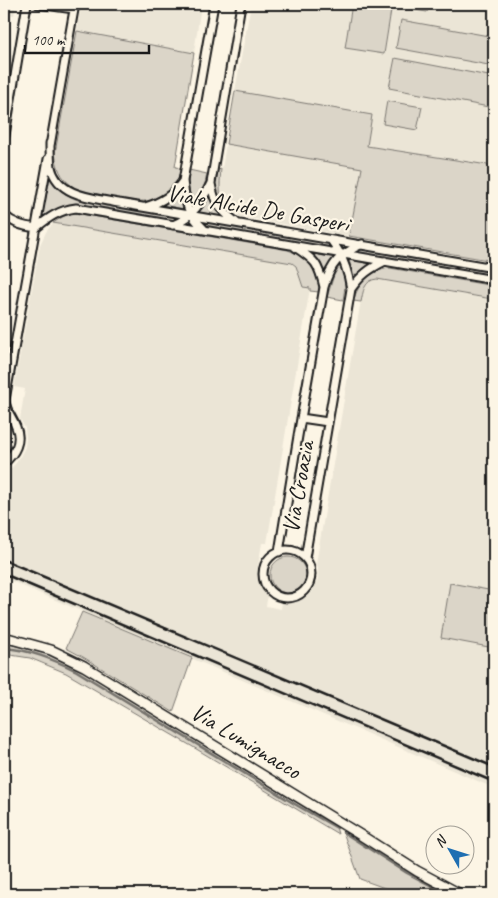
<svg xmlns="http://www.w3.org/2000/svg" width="498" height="898" font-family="Caveat,sans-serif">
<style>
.built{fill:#ebe5d6}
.green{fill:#dbd5c8;stroke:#7c7872}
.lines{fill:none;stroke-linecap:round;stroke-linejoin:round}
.stream{stroke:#75726c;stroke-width:2.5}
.street-casing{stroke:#1c1c1c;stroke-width:11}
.secondary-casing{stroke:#1c1c1c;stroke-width:12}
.street{stroke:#fcf5e5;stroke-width:7}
.secondary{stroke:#fcf5e5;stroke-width:9}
.rail{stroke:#1c1c1c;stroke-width:2.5}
.labels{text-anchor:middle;stroke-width:4.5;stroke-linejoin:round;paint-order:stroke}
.street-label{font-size:24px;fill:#1c1c1c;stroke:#fcf5e5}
</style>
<rect width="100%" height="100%" fill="#fcf5e5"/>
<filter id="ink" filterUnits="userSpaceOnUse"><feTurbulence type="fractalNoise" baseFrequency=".02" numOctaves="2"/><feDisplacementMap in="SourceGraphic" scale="10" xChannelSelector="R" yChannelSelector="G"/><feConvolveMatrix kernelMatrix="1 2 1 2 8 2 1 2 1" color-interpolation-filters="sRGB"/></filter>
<g filter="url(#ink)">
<!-- built -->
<path class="built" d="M4,4H16L14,15L6,14L4,26Z
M81,4H201L194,53L77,31Z
M251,4H352L345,48L384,54L392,4H494V166L367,146L372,116L235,91Z
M226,144L363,168L349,236L248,218L239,216L233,213L222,203L220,195V182Z
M53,223L292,263L296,266L303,287L310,288L267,543H262L258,566L259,582L262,589L268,594L266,606L281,609L282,602L291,603L302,600L310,594L315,585L318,578V569L316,564L361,300L365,287L368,282L372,280L377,279L494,300V788L4,578V472L9,470L16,463L21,455L25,447L26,438L25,428L20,419L25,389L14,387L40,245L46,232Z"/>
<!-- green -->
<path class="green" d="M352,4H392L384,54L345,48Z
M403,4H429L427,12L403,8Z
M401,20L494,37V66L396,48Z
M77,31L194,53L175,167L182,168C169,211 139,202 105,196C95,194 81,193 72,186C60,177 57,167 55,153Z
M395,58L494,77V108L389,88Z
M235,91L372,115L367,146L494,166V261L349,236L362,168L226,144Z
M387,101L422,107L417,130L383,124Z
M221,169C220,180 219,191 222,203C215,192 214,183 215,171Z
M189,170L207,174C205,184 203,195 194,201L192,200L188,186Z
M50,177C57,188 66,196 78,200L180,217L171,221L76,205C63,205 54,211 43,218L42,217Z
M180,192L182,202L185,209L162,205L174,198Z
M209,196L214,208L221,216L198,212L204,205Z
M73,213L81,214L288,250C308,258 319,270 319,292L310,291V288L303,287L296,266L292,263L53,223L64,216Z
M201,221L326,242L333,248L208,227Z
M361,249L494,272V276L355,252Z
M313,254L336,258L325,275L321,263Z
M349,260L372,264L363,269L354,279L353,273Z
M339,267L343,269C346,279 345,289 343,300L327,297L334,275Z
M390,268L494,286L492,299L377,279C364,280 363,292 361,302L353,301C359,282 370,271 390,268Z
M270 575a18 18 0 1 1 36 0a18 18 0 1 1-36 0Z
M450,583L494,591V648L441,638Z
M82,612L192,658L173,712L83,657L66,648Z
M4,643L46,653L78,667L336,827L338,834L193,747L66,673L30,658L4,654Z
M343,832L407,873L447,894H401L360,879Z"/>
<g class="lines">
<!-- stream -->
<path class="stream" d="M4,648C30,650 52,659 75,670L298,806L337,828
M343,832L407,873L447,894"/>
<!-- street casing -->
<g class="street-casing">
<path id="street" d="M38,4L74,9
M4,141L27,4
M50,143C50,151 50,159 51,167C58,197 94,198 119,203L494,268
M50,146L75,4
M211,184C215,206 221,210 237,223
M145,207C162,202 173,195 183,181
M4,215C14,224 23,226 36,228
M173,225C194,216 201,203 211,183L241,4
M36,228C48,218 59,210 76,208L494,280
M204,229C186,211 186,206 183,181L214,4
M295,247C316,261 318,263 324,287
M351,289C361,275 369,269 385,261
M301,418L328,422
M4,463C15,454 22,441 16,427C12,416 6,412 5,400L48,159
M263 574a24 24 0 1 1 48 0a24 24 0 1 1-48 0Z
M279,552L298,436L324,287C331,263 339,255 362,244
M305,558L351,289C348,271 343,255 331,240"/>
</g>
<!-- secondary casing -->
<g class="secondary-casing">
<path id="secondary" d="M4,637L51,650L84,666L362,836L417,871L460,894"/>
</g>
<!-- street -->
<use href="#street" class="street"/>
<!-- secondary -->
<use href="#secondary" class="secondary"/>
<!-- rail -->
<path class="rail" d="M4,560L494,767
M4,574L494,782"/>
</g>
</g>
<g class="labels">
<!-- street labels -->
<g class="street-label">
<text transform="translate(258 208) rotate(10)" y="8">Viale Alcide De Gasperi</text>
<text transform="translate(298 487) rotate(-80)" y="8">Via Croazia</text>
<text transform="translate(246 741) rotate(31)" y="8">Via Lumignacco</text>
</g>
</g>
<!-- margin -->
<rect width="498" height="898" fill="none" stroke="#fcf5e5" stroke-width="20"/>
<rect x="10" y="10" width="478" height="878" fill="none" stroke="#1c1c1c" stroke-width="2" filter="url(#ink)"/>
<!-- north arrow -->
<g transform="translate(450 850) rotate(309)"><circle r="24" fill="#fcf5e5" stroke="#a29e95"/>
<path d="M0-4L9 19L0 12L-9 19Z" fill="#1f6fb2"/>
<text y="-8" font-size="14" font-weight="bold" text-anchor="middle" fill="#1c1c1c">N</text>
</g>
<!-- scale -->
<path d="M25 45v8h124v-8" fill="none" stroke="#1c1c1c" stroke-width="2.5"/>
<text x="32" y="45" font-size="15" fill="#1c1c1c" stroke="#fcf5e5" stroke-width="4" paint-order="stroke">100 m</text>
</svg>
